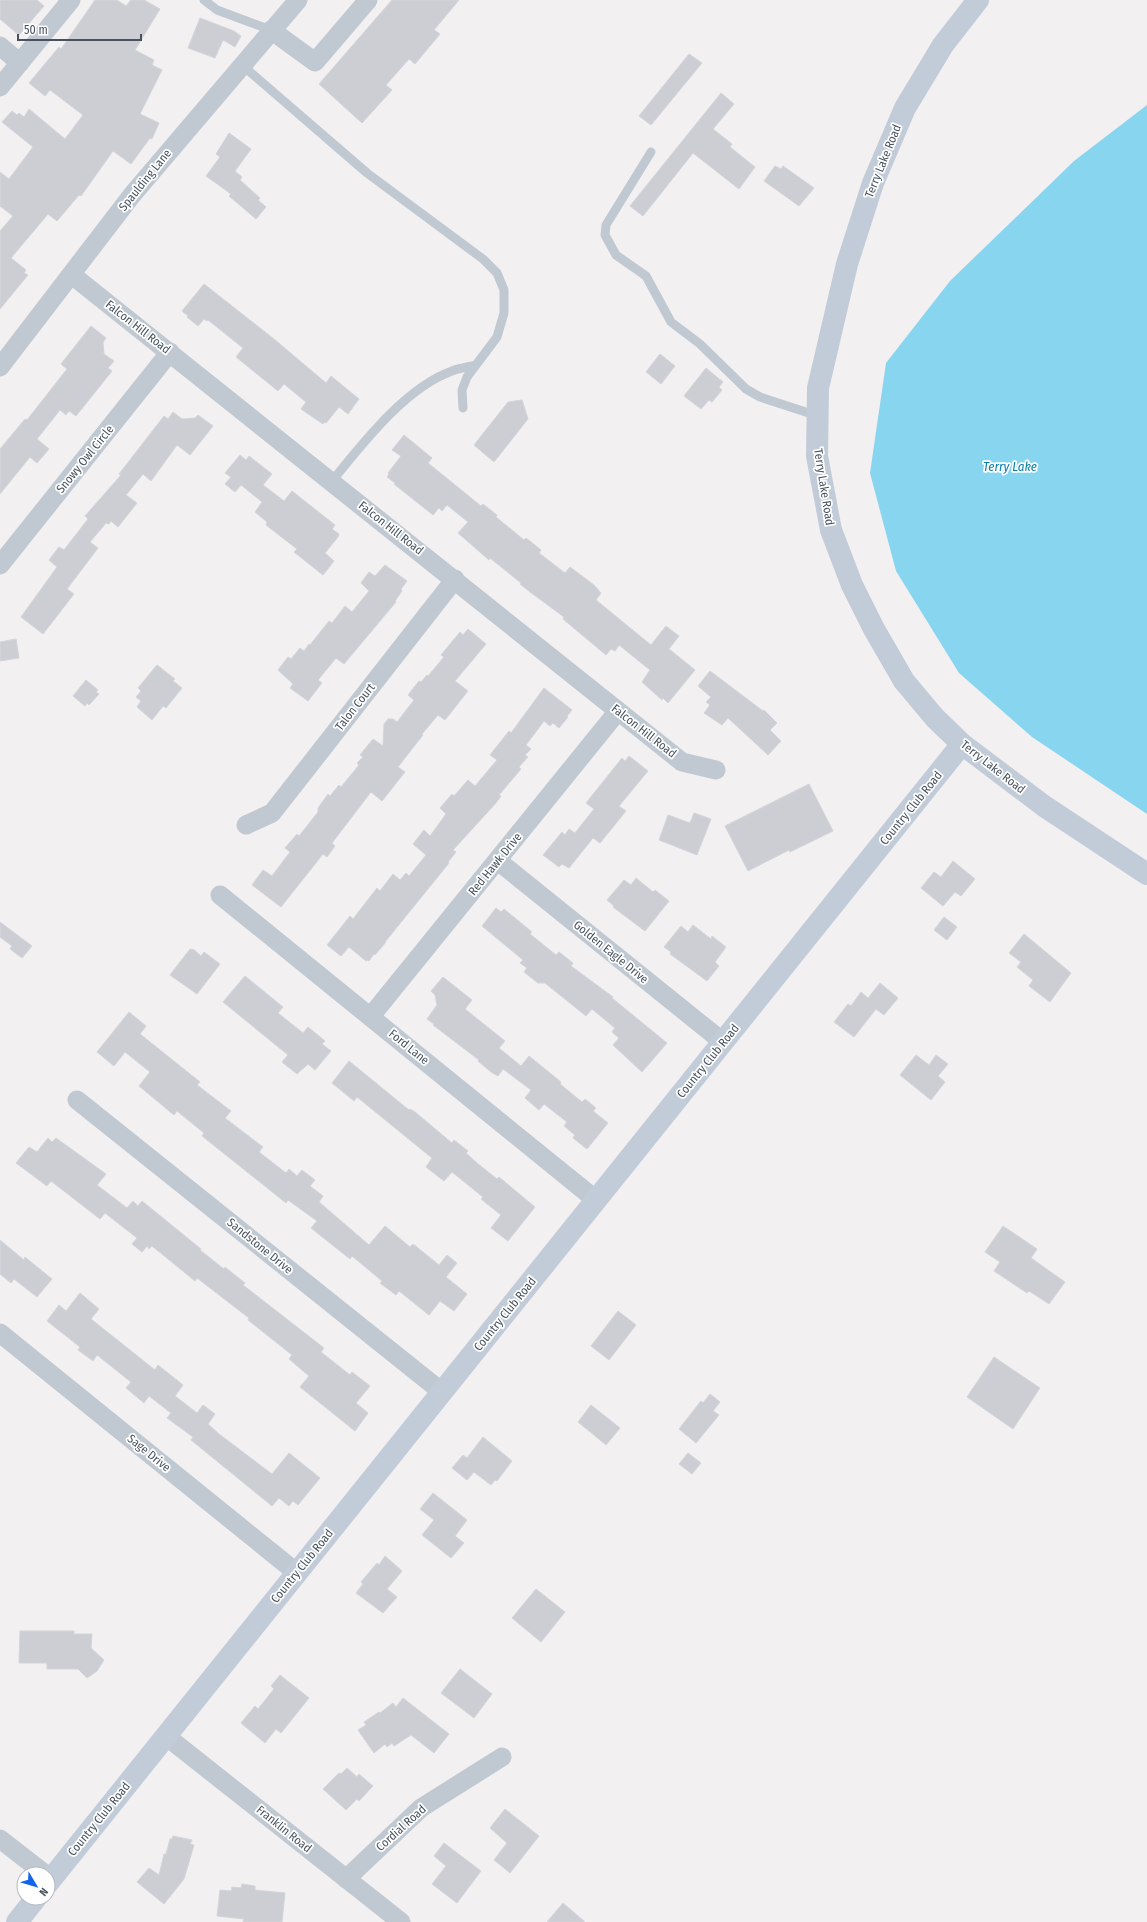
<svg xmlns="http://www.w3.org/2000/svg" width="1147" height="1922" font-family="'Fira Sans Condensed',sans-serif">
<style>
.water{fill:#88d5f0}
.building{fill:#ccced4;stroke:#d3d5db}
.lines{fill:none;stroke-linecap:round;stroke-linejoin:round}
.lane{stroke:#c0c9d2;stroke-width:9}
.street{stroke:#c0c9d2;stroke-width:19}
.secondary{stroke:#c2ccd9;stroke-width:22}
.labels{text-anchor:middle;stroke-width:3.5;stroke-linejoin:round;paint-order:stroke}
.street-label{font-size:12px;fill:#47525e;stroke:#fff}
.water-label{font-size:13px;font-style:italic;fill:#077eaa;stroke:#fff}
</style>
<rect width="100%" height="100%" fill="#f2f0f0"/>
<!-- water -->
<path class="water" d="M1147,105V814L1032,737L959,673L896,571L870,473L886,363L950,281L1074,161Z"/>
<!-- building -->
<path class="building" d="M0,0H37L44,6L19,35L0,19Z
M95,0H117L126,6L131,0H144L160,9L135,50L154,60L152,65L162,70L140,114L159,123L152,139L150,138L131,164L113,151L81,196L79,195L57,221L48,214L11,258L26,270L24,273L28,275L0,309V231L13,216L0,206V172L9,179L33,147L2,122L12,111L17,115L19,113L24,117L29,109L65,139L83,115L50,90L45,96L29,83L59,47L61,49Z
M392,0H459L434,30L440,34L415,64L409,59L386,85L392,90L362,123L319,84Z
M200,18L234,31L241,36L235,47L223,40L215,58L188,48Z
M689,54L702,63L651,125L639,116Z
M721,93L734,104L713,129L732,144L730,147L755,167L739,189L693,153L643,216L630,206Z
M229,133L251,149L235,171L242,177L240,180L260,198L258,200L266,207L256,219L229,196L231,194L206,176L220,157L216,154Z
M775,166L781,169L783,166L814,188L799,206L764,181Z
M204,284L274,339L326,383L331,376L359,399L348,414L339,407L326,423L324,422L323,424L301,409L306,402L284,384L278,391L236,357L243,348L208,320L207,321L204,319L198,326L187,317L188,316L182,311Z
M91,326L106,338L103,342L104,354L114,361L108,368L112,371L76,416L69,411L66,415L60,410L37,439L49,449L37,463L30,457L0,494V449L25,419L27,420L67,369L61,364Z
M660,354L675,366L661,384L646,372Z
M706,368L723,382L719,387L722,390L712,402L709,400L701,409L684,396Z
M522,400L528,419L494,462L474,445L508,402Z
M173,412L182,419L195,418L198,415L213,426L190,455L177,445L151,481L143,474L126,495L137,503L118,527L111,521L109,524L106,523L90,542L98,548L67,589L74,594L43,634L21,617L57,567L49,560L59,547L64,550L88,519L85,516L121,475L119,474L164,416L168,419Z
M404,435L432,458L428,463L481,506L483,504L497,515L496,517L524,540L526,538L541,550L539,553L565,573L570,567L594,585L601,593L596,600L651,645L666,626L679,636L669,649L695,670L668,703L663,698L662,700L642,682L650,670L619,645L615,651L611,649L606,655L563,619L564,617L530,592L520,584L521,583L490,558L489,560L458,533L468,522L447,505L442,511L439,508L433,515L394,484L395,483L387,477L389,474L388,473L401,456L392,450Z
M240,455L246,460L249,456L272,474L263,485L284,501L292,491L335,525L332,529L339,534L338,537L325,553L334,561L323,575L294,552L297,549L266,525L267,522L255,512L262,502L241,485L235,492L225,484L231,477L225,473Z
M385,565L407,581L401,589L402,591L395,601L396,602L344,664L336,658L318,680L322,683L308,701L290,688L293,684L278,670L288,657L291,659L300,648L304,651L309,644L310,645L329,621L332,623L345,606L352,612L369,591L361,583L369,572L375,576Z
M468,629L486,644L455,681L468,691L445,720L438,715L422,734L423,735L398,767L405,772L382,801L371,792L332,843L335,846L327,857L323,854L281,907L252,885L263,870L272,876L290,852L285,848L297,834L299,836L318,812V808L328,794L330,796L339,785L341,787L359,765L357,763L363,757L360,755L373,739L383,746L384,724L388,719H393L397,722L414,700L408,695L419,681L421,682L427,675L428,676L444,657L441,655L460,632L463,635Z
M16,639L19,658L0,661V642Z
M157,665L175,679L173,681L182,688L166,708L163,706L152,720L137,707L141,701L136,697L141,691L138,688Z
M710,671L763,711L764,710L777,723L770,730L781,741L768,755L728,718L722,725L704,713L710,705L706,702L711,697L698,686Z
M86,680L98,690L96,692L99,694L89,705L87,703L85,706L73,696Z
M544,688L572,710L567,716L568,717L559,728L553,723L550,726L544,721L526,745L531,749L525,755L528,757L519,767L521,769L499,795L501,796L496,803L453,850L456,852L448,862L449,863L385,942H386L375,955L374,954L369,961L367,960L366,961L349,947L341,956L327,945L350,916L353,919L377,888L380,891L393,874L400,880L406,873L409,876L426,855L413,844L424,830L430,836L446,814L440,808L452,794L454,796L468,780L475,786L497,760L490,755L509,731L511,733Z
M629,756L648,771L619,806L626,811L600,843L593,838L569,868L562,864L559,867L543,855L562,832L565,835L569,829L575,833L594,809L586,803L622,758L625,761Z
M809,784L833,831L790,852L789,850L748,871L725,826Z
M694,813L711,819L697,855L659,840L668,815L690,823Z
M953,861L975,879L961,896L955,892L943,906L921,888L934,872L941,877Z
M636,878L653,892L655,890L669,901L645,931L613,907L614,906L607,900L624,880L631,885Z
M496,908L501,912L504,909L532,932L530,934L556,955L559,952L573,963L571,966L613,997L612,998L667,1043L642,1072L613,1045L619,1038L612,1032L615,1028L592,1009L586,1016L545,983H538L524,972L527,968L520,963L523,960L482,926Z
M944,917L957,927L947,940L934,930Z
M0,922L32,946L22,958L10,949L12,946L0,937Z
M693,925L711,939L712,936L726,947L715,962L719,966L707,981L670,954L671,952L664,947L681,926L688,932Z
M1024,934L1071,973L1050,1002L1029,986L1033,980L1017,967L1021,962L1009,953Z
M190,949L192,950L193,949L201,956L204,952L220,964L197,994L170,975Z
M245,976L283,1007L278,1013L303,1033L308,1027L325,1041L322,1044L331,1051L315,1070L308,1064L297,1074L282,1062L288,1055L223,1002Z
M443,977L472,1000L465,1009L505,1041L499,1048L521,1066L529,1056L561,1082L560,1084L582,1102L585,1099L596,1108L593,1111L608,1123L587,1149L573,1138L575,1135L564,1126L567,1122L544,1104L539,1110L525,1098L531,1090L503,1069L498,1076L491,1072L478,1061L479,1060L433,1025L434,1024L427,1019L437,1005L435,995L431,991Z
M880,983L898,998L884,1015L876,1009L854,1037L834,1022L848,1004L851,1006L861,992L868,998Z
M129,1012L146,1026L140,1034L200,1082L197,1085L231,1111L225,1118L263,1147L259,1152L286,1173L289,1169L297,1176L302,1170L315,1180L310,1186L323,1196L319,1202L369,1245L385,1226L410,1247L413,1244L439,1265L447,1255L457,1263L446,1277L467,1294L454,1311L440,1301L429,1315L399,1291L396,1295L380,1283L382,1281L352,1256L350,1259L311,1228L317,1221L288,1200L286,1203L202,1136L204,1133L177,1111L174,1115L139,1086L150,1072L125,1052L114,1066L97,1052Z
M916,1055L929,1065L936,1055L948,1064L938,1076L945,1082L931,1100L900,1075Z
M349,1061L409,1110L410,1109L415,1112L452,1143L454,1140L468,1151L466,1153L477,1163L497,1179L499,1177L535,1207L508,1241L491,1228L501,1215L481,1199L483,1197L452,1172L444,1181L426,1167L432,1158L357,1097L354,1101L332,1083Z
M48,1138L52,1142L56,1138L106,1174L97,1185L127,1208L133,1201L138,1206L142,1201L201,1249L200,1250L224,1269L225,1267L245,1283L243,1285L324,1348L321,1352L350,1375L352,1372L370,1386L356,1403L368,1413L355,1431L300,1387L309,1376L289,1359L292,1355L248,1320L249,1318L197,1278L195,1281L152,1246L149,1249L147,1246L142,1252L132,1244L137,1238L105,1213L100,1219L51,1181L47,1186L16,1163L29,1147L37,1152Z
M1003,1226L1037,1249L1031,1258L1065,1282L1049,1304L1029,1291L1027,1293L994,1271L1000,1262L985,1252Z
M0,1240L24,1260L25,1257L52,1279L37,1297L14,1279L11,1283L0,1274Z
M80,1293L99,1309L91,1319L155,1370L158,1365L183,1385L175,1396L197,1413L203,1405L215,1414L208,1424L219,1434L272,1474L289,1453L320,1478L298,1505L293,1501L289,1506L279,1498L272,1506L191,1440L193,1437L167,1418L171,1413L149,1396L144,1403L126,1388L131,1382L97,1355L93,1361L78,1350L80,1347L47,1321L59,1305L66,1311Z
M618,1311L636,1325L609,1360L591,1346Z
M994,1357L1040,1388L1013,1429L967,1397Z
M710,1394L720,1402L713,1411L719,1415L696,1443L679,1429L701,1401L703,1403Z
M591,1405L620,1428L606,1445L578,1422Z
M483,1437L512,1461L497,1481L495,1480L491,1485L474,1472L467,1480L452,1468L463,1455L467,1458Z
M688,1453L701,1463L692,1474L679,1464Z
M433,1493L467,1520L455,1536L464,1543L451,1558L422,1535L434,1520L420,1509Z
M385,1556L402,1571L387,1589L397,1597L383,1613L356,1593L363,1584L361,1582L377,1563L379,1565Z
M536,1589L565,1612L541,1642L512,1618Z
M20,1631H74V1634H92L91,1648L104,1660L97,1671L87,1678L78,1669H47V1663H19Z
M460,1669L492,1694L474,1718L441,1693Z
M280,1675L309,1698L281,1733L276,1729L265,1743L241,1723L255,1706L258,1709L274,1689L271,1686Z
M403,1698L449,1734L434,1753L411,1735L394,1746L392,1743L387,1747L385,1744L374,1753L358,1730L366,1725L364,1722L379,1712L380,1713L393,1703L396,1707Z
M347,1768L357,1777L359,1774L373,1786L359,1801L357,1799L346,1810L323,1789L339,1773L341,1774Z
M505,1809L539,1836L510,1873L494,1860L507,1843L490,1828Z
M173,1836L192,1840L190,1844L194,1845L184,1879L164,1904L137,1882L149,1868L159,1875L164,1854H166L170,1839H172Z
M444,1843L481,1871L457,1903L432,1884L446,1866L434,1856Z
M242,1884L255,1886V1890L285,1893L282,1922H243L244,1919L217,1916L220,1890L231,1891L232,1887L241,1888Z
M563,1903L585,1922H547Z"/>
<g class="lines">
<!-- lane -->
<path class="lane" d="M204,0L217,10L271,30
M242,65L367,173L483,259L497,273L504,290V313L497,337L467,377L462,390L463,408
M651,152L606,225L605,235L616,255L646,276L671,322L700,344L746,389L760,397L818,416
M332,481C363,443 405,388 452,371C460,368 468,367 476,365"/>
<!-- street -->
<path class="street" d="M271,30L315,62L368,0
M0,46L20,63
M0,87L71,0
M72,275L682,762L716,770
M0,367L132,195L298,0
M0,565L170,352
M246,825L272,813L455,579
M498,861L723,1042
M220,895L596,1200
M371,1016L618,711
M77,1100L442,1392
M0,1333L297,1573
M166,1736L401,1922
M0,1839L45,1874
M346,1879L421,1808L502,1757"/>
<!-- secondary -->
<path class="secondary" d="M978,0L943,45L905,108L873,183L847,264L818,388L817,456L831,530L852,585L874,629L904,681L935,718L962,744L1044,806L1147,874
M48,1883L962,744
M17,1922L36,1898"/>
</g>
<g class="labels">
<!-- street labels -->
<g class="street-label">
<text transform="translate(883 161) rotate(-68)" y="4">Terry Lake Road</text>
<text transform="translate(145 180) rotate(-51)" y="4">Spaulding Lane</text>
<text transform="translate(138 327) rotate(38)" y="4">Falcon Hill Road</text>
<text transform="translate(85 459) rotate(-51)" y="4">Snowy Owl Circle</text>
<text transform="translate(824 487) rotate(81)" y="4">Terry Lake Road</text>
<text transform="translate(391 528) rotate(38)" y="4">Falcon Hill Road</text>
<text transform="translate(355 707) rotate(-52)" y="4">Talon Court</text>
<text transform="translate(644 731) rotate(38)" y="4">Falcon Hill Road</text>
<text transform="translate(993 767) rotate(38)" y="4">Terry Lake Road</text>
<text transform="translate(911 808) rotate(-51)" y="4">Country Club Road</text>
<text transform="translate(495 864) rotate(-51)" y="4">Red Hawk Drive</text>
<text transform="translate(611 952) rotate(39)" y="4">Golden Eagle Drive</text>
<text transform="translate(409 1047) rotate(39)" y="4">Ford Lane</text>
<text transform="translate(708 1061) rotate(-51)" y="4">Country Club Road</text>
<text transform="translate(260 1246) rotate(39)" y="4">Sandstone Drive</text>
<text transform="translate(505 1314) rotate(-51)" y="4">Country Club Road</text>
<text transform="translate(149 1453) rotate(39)" y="4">Sage Drive</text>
<text transform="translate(302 1566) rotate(-51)" y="4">Country Club Road</text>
<text transform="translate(99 1819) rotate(-51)" y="4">Country Club Road</text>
<text transform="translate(401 1828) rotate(-42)" y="4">Cordial Road</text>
<text transform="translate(284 1829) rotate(39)" y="4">Franklin Road</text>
</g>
<!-- water labels -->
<g class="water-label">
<text x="1010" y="471">Terry Lake</text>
</g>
</g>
<!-- north arrow -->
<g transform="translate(36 1886) rotate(128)"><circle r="19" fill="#ffffff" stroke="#b5babf"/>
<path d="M0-3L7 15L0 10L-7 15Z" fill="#1164eb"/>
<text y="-6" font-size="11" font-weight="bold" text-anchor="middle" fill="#47525e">N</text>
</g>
<!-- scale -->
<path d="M18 34v6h123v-6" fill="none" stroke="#47525e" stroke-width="2"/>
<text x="24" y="34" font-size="12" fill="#47525e" stroke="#ffffff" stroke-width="3" paint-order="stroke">50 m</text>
</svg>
